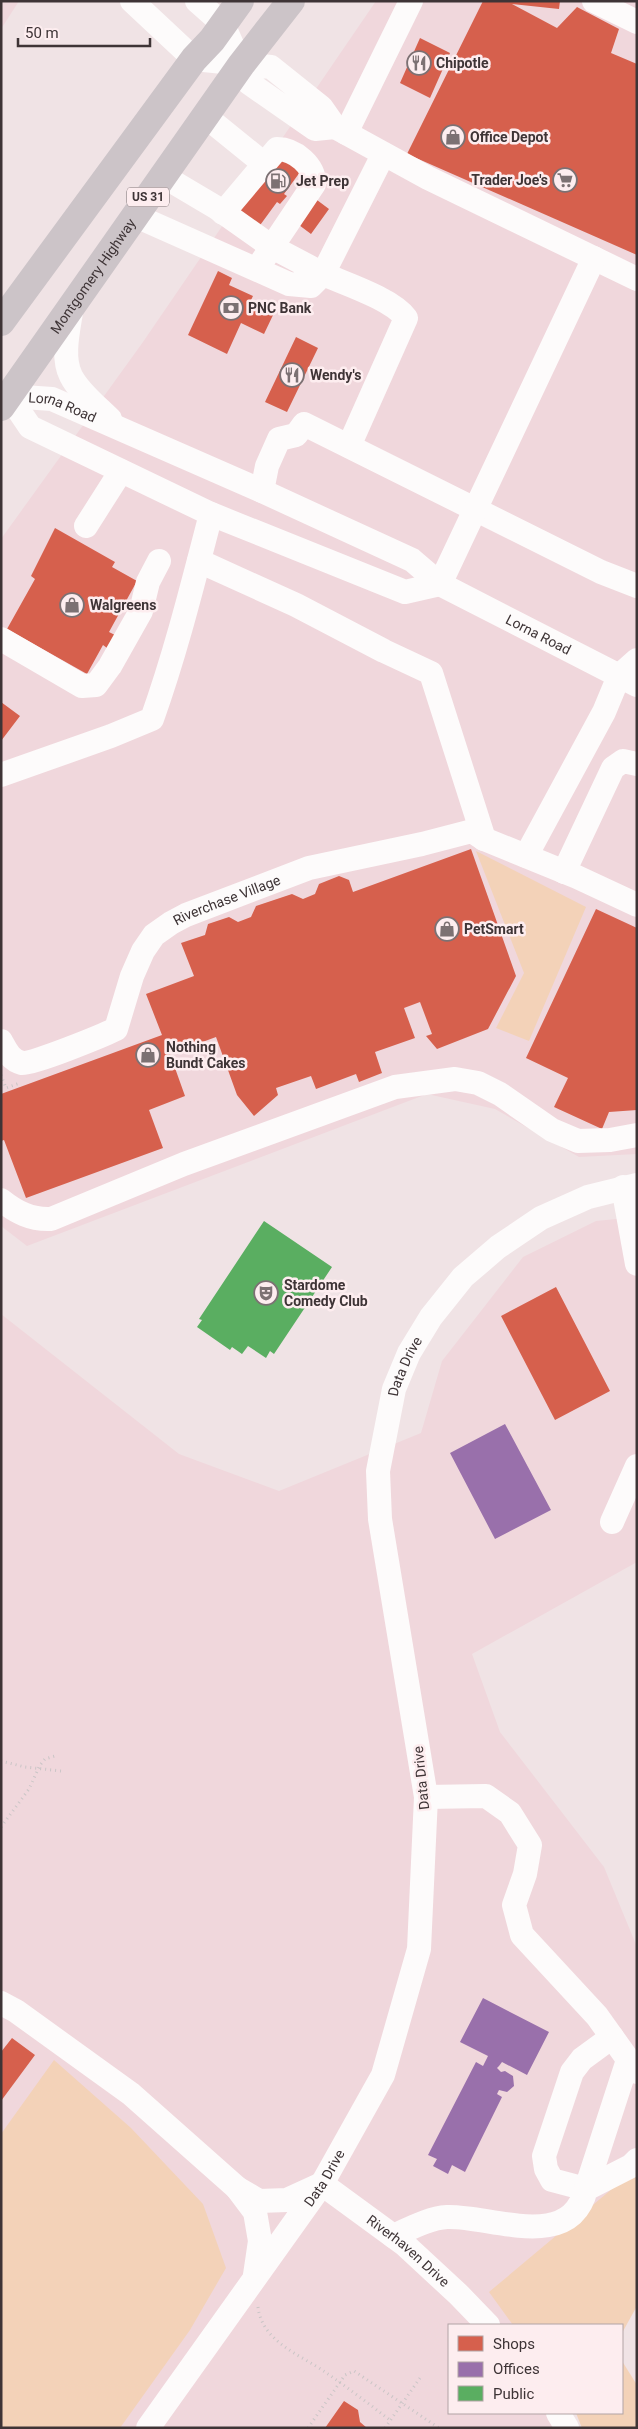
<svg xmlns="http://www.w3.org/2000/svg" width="638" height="2429" font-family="Roboto,sans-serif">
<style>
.built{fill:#f0d7dc}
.green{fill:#f3d2b8}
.shops{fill:#d6604d}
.offices{fill:#9970ab}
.public{fill:#5aae61}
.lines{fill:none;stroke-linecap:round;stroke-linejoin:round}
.path{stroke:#cac5c6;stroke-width:3;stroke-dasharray:1 4;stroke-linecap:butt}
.minor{stroke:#fdfbfb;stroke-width:24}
.major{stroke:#ccc4c8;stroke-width:28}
.labels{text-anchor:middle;stroke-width:5;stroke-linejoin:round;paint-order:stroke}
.shield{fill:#fdedef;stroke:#776c6e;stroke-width:1}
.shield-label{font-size:12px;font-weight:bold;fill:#3e3436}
.poi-label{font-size:14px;font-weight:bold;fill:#3e3436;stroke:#fdedef;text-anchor:start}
.street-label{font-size:14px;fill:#3e3436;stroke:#fdedef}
</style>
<rect width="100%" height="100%" fill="#f0e3e5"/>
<!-- built -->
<path class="built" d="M1,1H19L1,29Z
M376,1H637V1154L579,1157L495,1109L427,1094L27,1246L1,1226V539L143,342Z
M637,1217V1562L472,1654L500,1732L604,1867L637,1947V2188L547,2325H449V2413H551L552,2428H1V1314L179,1454L279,1491L421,1433L442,1361L523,1257L596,1221Z"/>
<!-- green -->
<path class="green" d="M476,851L586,907L529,1041L496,1028L524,973Z
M54,2060L131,2128L203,2204L226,2268L190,2330L120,2428H1V2134Z
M637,2168V2306L622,2333V2325H513L489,2292Z
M622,2361L637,2385V2428H582L576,2413H622Z"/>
<!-- shops -->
<path class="shops" d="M483,1H560L559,9L512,4L557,28L577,7L619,29L611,53L637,64V255L407,154Z
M420,38L450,53L430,98L400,83Z
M282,153L303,168L284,194L287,196L280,204L277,202L258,228L238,213Z
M317,200L329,209L311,234L299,225Z
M218,271L232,278L229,285L253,296L250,302L274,313L264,334L241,323L227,354L188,335Z
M296,337L318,348L287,412L265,402Z
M55,528L115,562L112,567L137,581L109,632L115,635L107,648L103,645L87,674L7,629L35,579L31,576Z
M1,702L20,716L1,741Z
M471,849L516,976L488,1029L437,1049L426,1036L432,1034L420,1002L404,1008L415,1038L375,1052L382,1073L359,1082L356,1074L316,1089L311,1076L276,1088L278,1095L254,1116L237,1095L216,1037L170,1054L185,1096L149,1110L163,1148L26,1198L4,1140L1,1141V1094L162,1035L146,994L194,976L181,943L205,935L208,924L229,917L238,922L251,917L256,906L292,894L303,899L315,894L319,884L339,876L349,880L353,892Z
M596,909L637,928V1110L609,1112L602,1129L554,1107L568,1078L526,1058Z
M556,1287L610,1391L555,1420L501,1316Z
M12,2038L35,2055L1,2101V2052Z
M344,2401L358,2410L360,2422L367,2428H325Z"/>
<!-- offices -->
<path class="offices" d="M505,1424L551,1510L495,1539L450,1453Z
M483,1998L549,2032L527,2075L502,2062L499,2066L497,2068L501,2072L505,2071L513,2076L514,2086L507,2092L499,2090L497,2094L502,2097L465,2172L452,2165L448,2174L433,2166L437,2159L428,2155L476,2062L483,2066L488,2056L460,2042Z"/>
<!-- public -->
<path class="public" d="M264,1221L332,1267L274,1354L270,1351L266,1358L248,1346L242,1354L232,1347L230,1350L197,1327L202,1320L199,1319Z"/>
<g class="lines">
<!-- path -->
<path class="path" d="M1,1075L6,1088L20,1083
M1,1761L25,1767L61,1771
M1,1827L29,1789L40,1765L45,1759L58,1755
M258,2307C262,2342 301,2355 325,2372C347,2387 369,2404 390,2420
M308,2428L345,2375L354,2371L439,2428
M385,2428L420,2378"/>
<!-- minor -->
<g class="minor">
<path d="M132,1L194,59L271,67L321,107L335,127L315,129L249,83L223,24L197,1"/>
<path d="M594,1L637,22"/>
<path d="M205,116L263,163"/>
<path d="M335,127L428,178L637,279"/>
<path d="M346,133L411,1"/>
<path d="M223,213L277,149C295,149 315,166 314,184L263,260"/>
<path d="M136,216L289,284L311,286L323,274L272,247L217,208L163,176"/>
<path d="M72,306C69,328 61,356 71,376C79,392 97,406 110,419"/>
<path id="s1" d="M9,396L52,399L262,491L412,560L440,584L637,685"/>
<path d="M9,396L30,427L211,514L405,592L440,584"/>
<path d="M349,446L406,318C392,299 346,284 323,274L383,155"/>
<path d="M262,491L267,466L279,439L296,435L304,424L601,572L637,586"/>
<path d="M86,526L121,471"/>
<path d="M199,561L296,605L384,651L431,673L484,839"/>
<path d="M440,584L594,258"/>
<path d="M1,639L82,686L96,685L110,666L141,611L148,582L159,561"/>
<path d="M1,775L111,736L152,719C176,652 193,583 211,514"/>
<path d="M526,856L604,712L619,676L637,660"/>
<path d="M564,872L613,768L623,761L637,764"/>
<path id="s2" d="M1,1041C6,1050 10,1060 22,1063C31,1065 104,1035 116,1029L132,976L143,951L154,935L171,923L186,915L309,868L422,844L472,831L484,839L577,877L637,905"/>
<path d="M623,1187L637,1264"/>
<path d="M1,1200C16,1212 31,1220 51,1219L184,1164L395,1087L455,1079L478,1083L500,1094L552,1130L578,1141L610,1140L637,1135"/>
<path d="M612,1522L637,1466"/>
<path d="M426,1797L486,1796L510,1813L530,1845L525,1874L514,1905L522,1935L597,2016L637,2072"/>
<path d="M1,2003L16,2011L131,2094L237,2188"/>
<path d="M612,2037L582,2059L572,2072L544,2156L546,2169L552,2180L586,2189L628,2060"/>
<path d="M393,2236C409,2229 429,2218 447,2217C490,2215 570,2253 586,2189L631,2166L637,2160"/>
<path id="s3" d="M255,2275L260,2241L255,2212L237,2188L259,2201L287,2200L322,2184L404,2244L458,2294L488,2325"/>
<path d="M558,2413L567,2428"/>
<path id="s4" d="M148,2428L322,2184L383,2075L419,1949L426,1797L380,1519L378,1471L394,1389L409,1353L431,1317L463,1277L498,1247L541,1218L588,1197L637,1185"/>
</g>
<!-- major -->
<g class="major">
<path d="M1,322L194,59L212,40L240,1"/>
<path id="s5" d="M1,407L241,65L291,1"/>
</g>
</g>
<!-- icons -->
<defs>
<g id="restaurant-ring" transform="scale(1.25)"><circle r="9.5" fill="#fdedef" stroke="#7c7173" stroke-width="1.5"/><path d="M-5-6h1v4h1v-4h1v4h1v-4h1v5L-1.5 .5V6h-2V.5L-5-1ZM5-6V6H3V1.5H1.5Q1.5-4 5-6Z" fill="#7c7173"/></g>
<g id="shop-ring" transform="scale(1.25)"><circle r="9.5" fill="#fdedef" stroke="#7c7173" stroke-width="1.5"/><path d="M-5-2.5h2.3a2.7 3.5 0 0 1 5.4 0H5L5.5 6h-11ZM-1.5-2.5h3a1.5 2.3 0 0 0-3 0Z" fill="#7c7173"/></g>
<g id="supermarket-ring" transform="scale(1.25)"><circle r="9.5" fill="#fdedef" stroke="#7c7173" stroke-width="1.5"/><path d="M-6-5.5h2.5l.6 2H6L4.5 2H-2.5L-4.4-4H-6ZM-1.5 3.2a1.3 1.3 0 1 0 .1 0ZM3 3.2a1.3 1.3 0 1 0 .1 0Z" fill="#7c7173"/></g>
<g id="fuel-ring" transform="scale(1.25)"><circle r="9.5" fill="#fdedef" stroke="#7c7173" stroke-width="1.5"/><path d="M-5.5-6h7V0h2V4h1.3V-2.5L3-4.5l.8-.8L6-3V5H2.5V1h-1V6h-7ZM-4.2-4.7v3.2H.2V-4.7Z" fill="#7c7173"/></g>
<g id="bank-ring" transform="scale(1.25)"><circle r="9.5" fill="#fdedef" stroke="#7c7173" stroke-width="1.5"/><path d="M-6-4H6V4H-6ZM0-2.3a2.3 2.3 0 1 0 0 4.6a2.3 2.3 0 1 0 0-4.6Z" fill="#7c7173"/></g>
<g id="theatre-ring" transform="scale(1.25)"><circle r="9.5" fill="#fdedef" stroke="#7c7173" stroke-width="1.5"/><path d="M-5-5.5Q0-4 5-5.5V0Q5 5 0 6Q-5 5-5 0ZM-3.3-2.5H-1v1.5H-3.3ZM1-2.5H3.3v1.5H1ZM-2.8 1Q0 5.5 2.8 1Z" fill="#7c7173"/></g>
</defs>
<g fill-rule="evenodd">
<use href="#restaurant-ring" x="419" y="63"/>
<use href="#shop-ring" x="453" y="137"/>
<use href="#supermarket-ring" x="565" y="180"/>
<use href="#fuel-ring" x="278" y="181"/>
<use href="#bank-ring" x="231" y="308"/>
<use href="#restaurant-ring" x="292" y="375"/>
<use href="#shop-ring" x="72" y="605"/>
<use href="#shop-ring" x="447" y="929"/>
<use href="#shop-ring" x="148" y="1055"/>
<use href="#theatre-ring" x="266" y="1293"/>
</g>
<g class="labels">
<!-- shield labels -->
<rect class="shield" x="127" y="187.5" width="42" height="19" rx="4"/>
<g class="shield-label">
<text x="148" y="201">US 31</text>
</g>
<!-- poi labels -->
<g class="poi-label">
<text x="436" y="68">Chipotle</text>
<text x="470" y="142">Office Depot</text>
<text x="548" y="185" text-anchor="end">Trader Joe's</text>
<text x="296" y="186">Jet Prep</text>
<text x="248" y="313">PNC Bank</text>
<text x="310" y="380">Wendy's</text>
<text x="90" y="610">Walgreens</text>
<text x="464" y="934">PetSmart</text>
<text x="166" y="1052">Nothing<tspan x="166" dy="16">Bundt Cakes</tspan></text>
<text x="284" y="1290">Stardome<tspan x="284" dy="16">Comedy Club</tspan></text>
</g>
<!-- street labels -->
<g class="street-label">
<text dy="5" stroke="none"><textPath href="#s5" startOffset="160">Montgomery Highway</textPath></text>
<text dy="5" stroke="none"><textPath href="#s1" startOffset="55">Lorna Road</textPath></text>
<text dy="5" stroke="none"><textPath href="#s1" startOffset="585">Lorna Road</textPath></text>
<text dy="5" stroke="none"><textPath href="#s2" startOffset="315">Riverchase Village</textPath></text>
<text dy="5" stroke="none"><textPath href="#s4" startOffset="1146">Data Drive</textPath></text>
<text transform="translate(421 1778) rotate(-96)" y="5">Data Drive</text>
<text dy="5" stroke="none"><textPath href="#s4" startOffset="306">Data Drive</textPath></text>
<text dy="5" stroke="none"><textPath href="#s3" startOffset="295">Riverhaven Drive</textPath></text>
</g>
</g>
<!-- border -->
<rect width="638" height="2429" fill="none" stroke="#3e3436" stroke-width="5"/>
<!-- legend -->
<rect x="448" y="2324" width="175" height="90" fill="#fdedef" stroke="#b1a3a5"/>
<rect x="458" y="2336" width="25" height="15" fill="#d6604d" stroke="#b1a3a5"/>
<text x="493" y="2349" font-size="15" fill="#3e3436">Shops</text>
<rect x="458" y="2362" width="25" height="15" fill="#9970ab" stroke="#b1a3a5"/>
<text x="493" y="2374" font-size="15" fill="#3e3436">Offices</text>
<rect x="458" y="2386" width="25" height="15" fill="#5aae61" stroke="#b1a3a5"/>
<text x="493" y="2399" font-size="15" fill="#3e3436">Public</text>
<!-- scale -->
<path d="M18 38v8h132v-8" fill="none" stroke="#3e3436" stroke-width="2.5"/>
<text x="25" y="38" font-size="15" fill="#3e3436" stroke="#fdedef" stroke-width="4" paint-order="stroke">50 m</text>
</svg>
